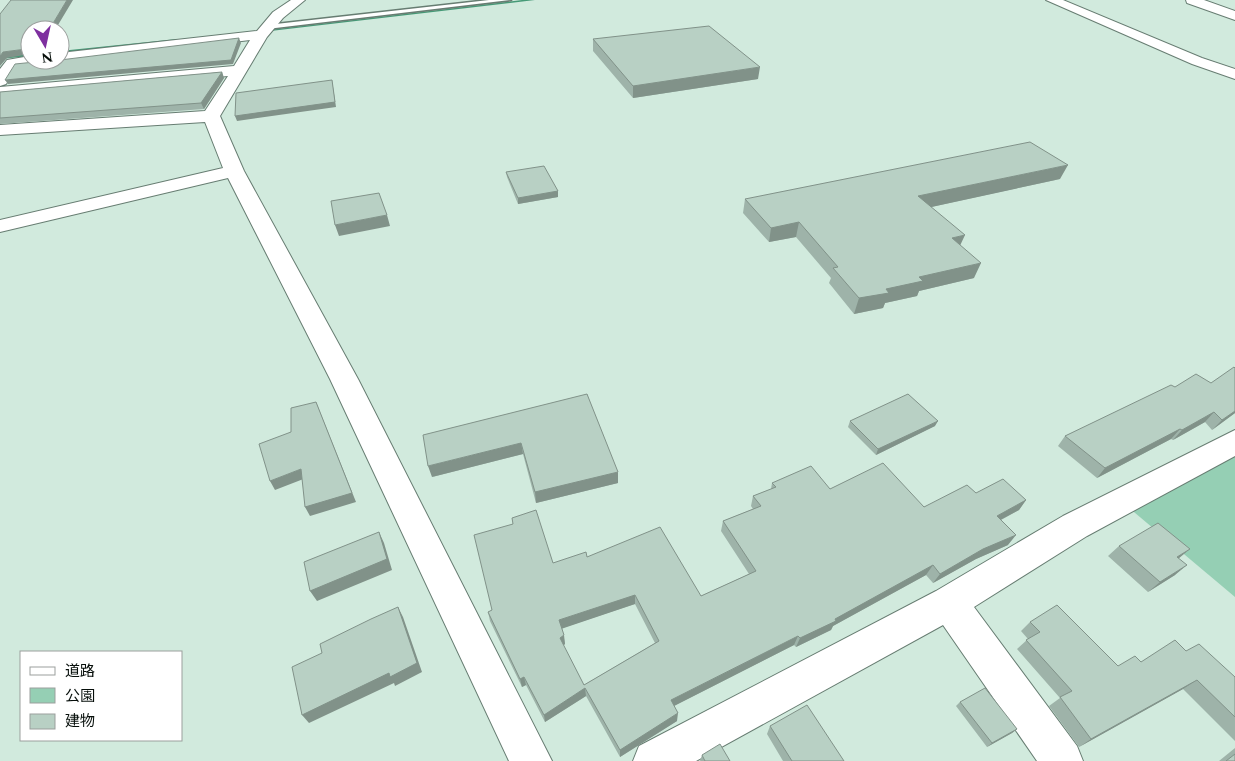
<svg xmlns="http://www.w3.org/2000/svg" width="1235" height="761" font-family="Spectral,'Noto Sans JP',serif">
<style>
.green{fill:#95cfb4}
.lines{fill:none;stroke-linecap:round;stroke-linejoin:round}
.stream{fill:#469a77;fill-rule:evenodd}
.service-casing{stroke:#677d72;stroke-width:3}
.minor-casing{stroke:#677d72;stroke-width:2}
.tertiary-casing{stroke:#677d72;stroke-width:2}
.service{fill:#fff;fill-rule:evenodd}
.minor{fill:#fff;fill-rule:evenodd}
.tertiary{fill:#fff;fill-rule:evenodd}
.wall{fill:#9eb3a9;fill-rule:evenodd}
.shaded-wall{fill:#819289}
.building{fill:#b8d0c4;stroke:#819289;fill-rule:evenodd}
</style>
<rect width="100%" height="100%" fill="#d1eadd"/>
<!-- green -->
<path class="green" d="M1235,452V597L1128,507Z"/>
<g class="lines">
<!-- stream -->
<path class="stream" d="M522,0H535L262,32L260,31Z
M177,39L179,40V41L60,53V51Z
M30,54V56L0,59V57Z"/>
<!-- service casing -->
<g class="service-casing">
<path id="service" d="M489,0H511L267,29L263,27L267,25Z"/>
</g>
<!-- minor casing -->
<g class="minor-casing">
<path id="minor" d="M291,0H305L283,18L267,37L220,116L244,171L358,379L552,761H509L330,379L228,178L0,232V220L223,168L205,122L0,135V125L205,111L228,76L0,97V87L234,66L250,40L60,63L54,60H60V53L257,31L273,12Z
M1186,0H1204L1235,11V20L1187,3Z
M30,56V60H46L38,65L17,67L6,84L0,86V69L7,60Z
M1235,430V456L1087,536L974,607L1077,746L1083,761H1037L943,625L696,761H633L639,746L936,591L1063,516Z"/>
</g>
<!-- tertiary casing -->
<g class="tertiary-casing">
<path id="tertiary" d="M1046,0H1063L1202,58L1235,69V79L1192,64Z"/>
</g>
<!-- service -->
<use href="#service" class="service"/>
<!-- minor -->
<use href="#minor" class="minor"/>
<!-- tertiary -->
<use href="#tertiary" class="tertiary"/>
</g>
<!-- wall -->
<path class="wall" d="M593,39L758,79L633,98L593,51Z
M222,72L224,78L204,109L0,124V92Z
M506,172L558,191V197L518,204L507,177Z
M1060,179L931,207L960,245L974,278L919,291L917,296L885,303L883,308L854,314L829,283L831,278L796,237L769,242L743,213L745,199Z
M1175,387L1235,413L1212,430L1205,422L1173,440L1171,439L1097,478L1058,446L1065,436Z
M587,394L618,483L536,503L523,454L432,477Z
M850,421L935,426L876,455L848,427Z
M772,483L830,489L924,507L976,493L1026,500L1019,510L1001,520L1008,545L976,559L933,583L926,575L833,626L831,630L796,647L794,645L674,706L677,721L620,757L586,696L545,722L526,685L522,687L490,621L488,612L492,610L553,563L587,557L701,596L749,574L721,531L723,521L753,509L751,506L753,496L771,489ZM635,604L655,643L584,685L563,646L565,644L562,628Z
M1119,546L1179,559L1175,575L1148,592L1108,556Z
M1030,622L1118,666L1141,662L1186,651L1235,677V741L1183,689L1079,747L1049,706L1060,698L1017,649L1028,639L1021,631Z
M960,702L1017,729L1012,733L987,747L956,706Z
M770,726L844,761H783L767,734Z
M1235,748V761H1219Z
M702,755L730,761H700Z"/>
<!-- shaded-wall -->
<path class="shaded-wall" d="M67,0H73L55,30H49Z
M239,38L241,43L233,64L8,84L5,80Z
M26,49L30,54L7,58L0,66V56L3,52Z
M760,67L758,79L633,98V86Z
M222,72L224,78L204,109L201,103Z
M332,80L336,107L237,121L235,116Z
M1068,165L1060,179L913,211L918,196Z
M558,191V197L518,204V198Z
M387,215L390,226L339,236L335,225Z
M799,222L796,237L769,242L771,228Z
M965,235L958,250L952,238Z
M981,263L974,278L919,291L917,296L885,303L883,308L854,314L859,298L919,277Z
M316,402L356,502L310,516L305,507Z
M1235,411V413L1212,430L1222,420Z
M1214,412L1205,422L1173,440L1182,430Z
M938,421L935,426L876,455L878,449Z
M1180,429L1171,439L1097,478L1105,468Z
M521,443L523,454L432,477L428,466Z
M301,469L306,478L275,490L270,481Z
M618,472V483L536,503L535,492Z
M1026,500L1019,510L989,526L997,516Z
M379,532L384,543L392,570L317,601L310,591Z
M1016,535L1008,545L976,559L933,583L940,574L983,549Z
M1190,549L1178,559L1177,557Z
M933,565L926,575L833,626L831,630L796,647L800,638Z
M1187,565L1175,575L1148,592L1160,582Z
M635,595V604L561,629L559,620Z
M398,607L403,617L422,672L395,686L394,683L309,723L302,715Z
M564,635L565,644L561,647L560,638Z
M798,636L794,645L670,708L671,700Z
M524,677L526,685L522,687L520,679Z
M1197,680L1183,689L1079,747L1091,739Z
M585,688L586,696L545,722L544,715Z
M678,713L677,721L620,757V750Z
M1017,729L1012,733L987,747L992,743Z"/>
<!-- building -->
<path class="building" d="M11,0H67L49,30H30V52H29L26,49L3,52L0,56V14Z
M709,26L760,67L633,86L593,39Z
M239,38L231,60L5,80L15,64L35,62L39,60H60Z
M222,72L201,103L0,118V92Z
M332,80L335,102L235,116L236,93Z
M1030,142L1068,165L918,196L965,235L952,238L981,263L919,277L923,281L886,289L889,293L859,298L833,268L838,267L799,222L771,228L745,199Z
M544,166L558,191L518,198L506,172Z
M379,193L387,215L335,225L331,201Z
M1234,367L1235,368V411L1222,420L1214,412L1182,430L1180,429L1105,468L1065,436L1171,385L1175,387L1196,374L1211,383Z
M587,394L618,472L535,492L521,443L428,466L423,435Z
M908,394L938,421L878,449L850,421Z
M316,402L352,493L305,507L301,469L270,481L259,444L291,432V408Z
M883,463L924,507L967,485L976,493L1003,479L1026,500L997,516L1016,535L983,549L940,574L933,565L835,619L836,621L800,638L798,636L671,700L678,713L620,750L585,688L544,715L524,677L520,679L488,612L492,610L474,535L513,524L512,518L536,510L553,563L586,552L587,557L660,527L701,596L756,571L723,521L761,506L753,496L776,487L772,483L811,466L830,489ZM635,595L659,641L584,685L560,638L564,635L559,620Z
M1158,523L1190,549L1177,557L1187,565L1160,582L1119,546Z
M379,532L387,559L310,591L304,562Z
M1057,605L1118,666L1135,656L1141,662L1175,640L1186,651L1199,644L1235,677V717L1197,680L1091,739L1060,697L1072,691L1026,640L1040,632L1030,622Z
M398,607L417,663L390,677L389,673L302,715L292,667L322,653L320,644L371,619Z
M985,688L1017,729L992,743L960,702Z
M807,705L844,761H792L770,726Z
M720,744L730,761H705L702,755Z
M1235,754V761H1226Z"/>
<!-- legend -->
<rect x="20" y="651" width="162" height="90" fill="#ffffff" stroke="#9b9f9d"/>
<rect x="30" y="667" width="25" height="8" fill="#ffffff" stroke="#9b9f9d"/>
<text x="65" y="676" font-size="15" fill="#060e0a">道路</text>
<rect x="30" y="688" width="25" height="15" fill="#95cfb4" stroke="#9b9f9d"/>
<text x="65" y="701" font-size="15" fill="#060e0a">公園</text>
<rect x="30" y="714" width="25" height="15" fill="#b8d0c4" stroke="#9b9f9d"/>
<text x="65" y="726" font-size="15" fill="#060e0a">建物</text>
<!-- north arrow -->
<g transform="translate(45 45) rotate(171)"><circle r="24" fill="#ffffff" stroke="#9b9f9d"/>
<path d="M0-4L9 19L0 12L-9 19Z" fill="#7e2f9f"/>
<text y="-8" font-size="14" font-weight="bold" text-anchor="middle" fill="#060e0a">N</text>
</g>
</svg>
